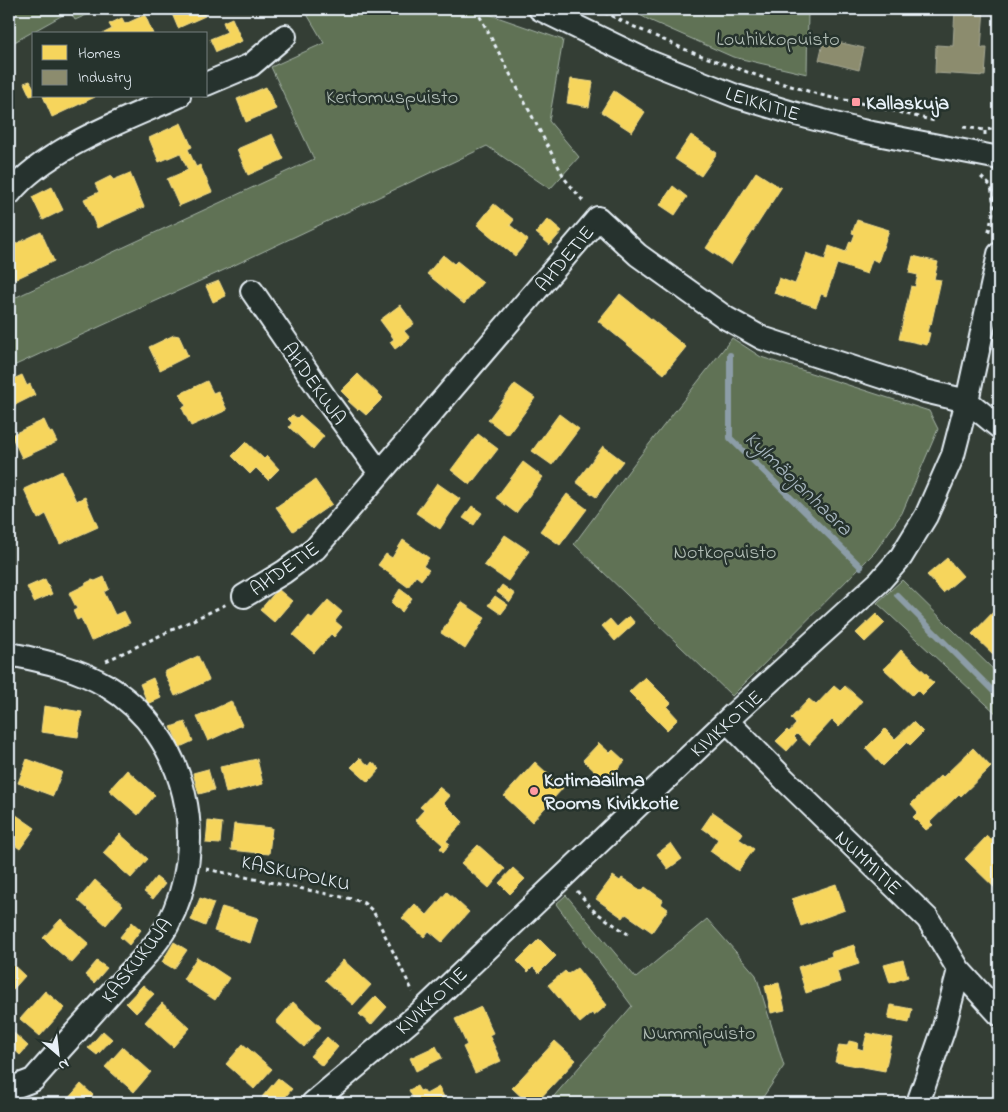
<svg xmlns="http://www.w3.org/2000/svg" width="1008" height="1112" font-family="'Indie Flower',sans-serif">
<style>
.green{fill:#607255;stroke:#a4b2a6}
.homes{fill:#f6d55c;stroke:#f2dd8b}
.industry{fill:#8c8c6e;stroke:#a8aa97}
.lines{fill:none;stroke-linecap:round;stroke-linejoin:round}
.stream{stroke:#8c9da7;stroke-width:6}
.minor-casing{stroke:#e8f1f8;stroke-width:26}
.path{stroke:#e8f1f8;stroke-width:3;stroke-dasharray:4 4;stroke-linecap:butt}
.minor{stroke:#26332d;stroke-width:22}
.poi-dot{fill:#ff9aa2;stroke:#26332d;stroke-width:2}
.labels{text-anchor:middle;stroke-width:5;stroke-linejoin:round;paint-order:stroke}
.park-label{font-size:20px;fill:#b2beb7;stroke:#26332d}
.poi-label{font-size:20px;font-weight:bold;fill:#e8f1f8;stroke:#26332d;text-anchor:start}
.street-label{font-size:20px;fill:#e8f1f8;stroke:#26332d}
.water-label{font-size:21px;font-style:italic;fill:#aab9c2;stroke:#26332d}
</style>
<rect width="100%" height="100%" fill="#343e35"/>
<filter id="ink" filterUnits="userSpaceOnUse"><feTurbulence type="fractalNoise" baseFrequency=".02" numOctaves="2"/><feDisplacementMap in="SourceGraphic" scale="10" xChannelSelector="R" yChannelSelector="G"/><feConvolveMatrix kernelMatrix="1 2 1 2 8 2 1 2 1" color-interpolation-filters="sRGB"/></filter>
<g filter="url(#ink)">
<!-- green -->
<path class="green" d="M9,9H100L75,20L70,11L9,45Z
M304,9H474L563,40L549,121L579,157L550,189L487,146L224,270L9,368V297L12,299L314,159L271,67L324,43Z
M629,9H808L807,74L733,57L649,20Z
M732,338L761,357L929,411L938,429L902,513L875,552L732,696L574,544L636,461Z
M902,580L999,675V716L877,603Z
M566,895L636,978L707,919L756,975L784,1066L759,1103H548L632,1006L556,904Z"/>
<!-- homes -->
<path class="homes" d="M170,9H208L203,11L205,16L178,28Z
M145,15L153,34H102L112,29L109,24L122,18L125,24Z
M232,18L242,41L216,52L210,39L227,32L223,22Z
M571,79L593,82L589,107L567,103Z
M30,81L34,88V95L30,96L24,83Z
M266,87L276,109L246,122L237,99Z
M614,91L645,112L632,132L601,112Z
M43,96H95V97L52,117Z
M181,123L192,147L188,149L196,167L200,165L212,192L179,206L167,179L188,170L180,153L159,162L149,138Z
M272,134L284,159L248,175L237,149Z
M691,135L717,153L701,176L675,159Z
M756,172L781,188L731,265L706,248Z
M130,173L144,207L97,228L84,199L99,192L95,184L111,176L113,180Z
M673,186L687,197L675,215L660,205Z
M52,187L63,210L43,220L32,197Z
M494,204L514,220L510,225L528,240L515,256L477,225Z
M548,219L562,231L550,245L536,233Z
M857,220L889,230L878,262L872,259L867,274L837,264L826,296L821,294L816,307L774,293L779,278L795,284L802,267H801L806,253L825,260L829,246L846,252L850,241L852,242L855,234L852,233Z
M41,232L54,261L9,282V247Z
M443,255L454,264L457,261L483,282L464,304L427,274Z
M913,256L938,262L934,279L941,280L931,325H929L927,332L930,333L927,345L899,339L911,286L915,287L918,275L909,273Z
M219,281L226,296L213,302L206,286Z
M620,294L686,347L664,374L598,321Z
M400,305L414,324L404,331L410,338L395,349L390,342L394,339L380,320Z
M174,335L179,336L188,356L160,370L149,347Z
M358,374L383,398L366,415L359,409L358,410L348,401L350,400L341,391Z
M22,375L27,386L30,384L35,395L9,408V381Z
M207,381L213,393L218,391L227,410L191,426L182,408L186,406L180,394Z
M515,384L535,398L508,435L488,420Z
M559,414L579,429L552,465L532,451Z
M292,415L297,418L300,415L324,436L313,449L289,427L292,423L288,419Z
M44,420L50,433L52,432L57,442L22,458L11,435Z
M478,434L498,449L470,485L451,470Z
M246,442L264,459L267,456L279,469L268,480L256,468L250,474L232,456Z
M603,446L623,461L596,497L576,482Z
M523,462L543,477L516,513L496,498Z
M62,471L76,501L85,497L98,527L60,544L46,514L38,519L24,489Z
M315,480L332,504L293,531L276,507Z
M437,483L460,499L440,529L416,513Z
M567,494L587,509L560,545L540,531Z
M472,506L482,513L474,525L463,518Z
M505,535L529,551L508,581L484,565Z
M403,540L429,558L423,566L429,570L421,580L416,576L408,587L378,565L386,554L392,558Z
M947,558L963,576L943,593L927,575Z
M104,577L109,589L104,592L115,615L124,611L130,623L91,641L81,618L77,620L73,611L77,609L69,593L85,585L86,583L92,580L95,581Z
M45,579L52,594L34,602L27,587Z
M502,585L515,594L510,602L497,592Z
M278,589L292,601L274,622L260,610Z
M400,589L412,598L402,612L391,603Z
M495,596L508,605L501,614L488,605Z
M328,600L342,612L335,621L342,627L334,637L331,634L314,653L293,635L309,616L312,618Z
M461,602L485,618L465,649L441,633Z
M999,606V652L995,656L972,634Z
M876,614L885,623L865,642L856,633Z
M629,616L635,623L615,641L602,626L610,619L617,627Z
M901,650L929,676L928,678L934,683L922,695L917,690L912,695L884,669Z
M198,656L209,680L175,696L164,672Z
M645,677L671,703L667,707L678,719L667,730L629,692Z
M153,678L161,698L148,704L140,684Z
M834,686L840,691L845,686L862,701L839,727L832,720L809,745L797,734L794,737L797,740L787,751L776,741L787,730L789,732L796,724L791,718L809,699L816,705Z
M231,701L242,725L208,741L197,717Z
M44,706L82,712L78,737L41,732Z
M185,722L193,741L180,747L171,727Z
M913,722L923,732L910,745L907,742L883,766L866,748L885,729L895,739Z
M599,743L610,753L613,750L625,761L606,782L583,760Z
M973,748L991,767L961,796L959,794L930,822L933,825L926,830L913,817L918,812L911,804L941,775L943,777Z
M360,758L369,766L372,762L380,769L368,782L351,767Z
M27,759L62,772L53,796L18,783Z
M257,759L263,784L226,793L220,767Z
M535,762L563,788L532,822L504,796Z
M208,769L214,790L199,794L193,773Z
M127,770L155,795L138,815L109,790Z
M439,787L450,796L444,803L463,822L446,841L450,844L443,852L440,848L443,845L415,820L424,810L420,807Z
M9,810L35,828L20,849L9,841Z
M713,812L743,833L739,839L754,849L738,871L710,851L718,839L702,828Z
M208,821L222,823L220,844L206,843Z
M234,824L272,828L269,854L231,850Z
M999,832V864L997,865L999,867V892L965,859L987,836L992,840Z
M120,834L148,859L131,878L103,853Z
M671,843L682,859L668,869L657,854Z
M478,845L505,869L489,888L461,863Z
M513,868L525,879L510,894L499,883Z
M613,876L620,881L622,878L642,891L645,887L663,900L661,904L668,909L652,932L626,914L623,918L596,899Z
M156,877L165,884L153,899L144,892Z
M95,880L123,905L106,925L78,900Z
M836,884L845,910L801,926L792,899Z
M447,892L469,912L442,942L429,931L424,937L402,918L415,904L427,915Z
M200,898L214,903L205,926L191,920Z
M222,907L258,918L250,943L214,931Z
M61,919L89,944L72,963L43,938Z
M132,922L141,930L129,945L120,937Z
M539,939L556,956L539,973L533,967L528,972L517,961Z
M174,942L187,950L174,969L162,962Z
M854,945L859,964L837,971L840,982L806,993L798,967L832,956L831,952Z
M197,957L229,978L215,1000L183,979Z
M343,960L371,985L353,1005L325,980Z
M903,960L908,977L890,983L884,965Z
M9,961L25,976L9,994Z
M97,961L107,968L94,983L85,975Z
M577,968L607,1005L594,1016L592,1013L580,1023L548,985L565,971L568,974Z
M779,983L785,1010L771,1013L765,986Z
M143,985L154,994L136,1013L126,1003Z
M45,991L65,1008L40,1036L20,1019Z
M376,996L387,1007L371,1025L359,1014Z
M293,1002L321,1027L304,1047L276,1022Z
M162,1003L190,1028L173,1047L145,1022Z
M891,1005L912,1009L909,1023L888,1019Z
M481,1007L493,1033L489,1035L501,1061L475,1073L463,1047L467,1045L455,1019Z
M103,1031L112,1039L97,1055L88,1048Z
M14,1033L28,1046L20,1055L9,1045V1039Z
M867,1033L892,1038L885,1071L835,1062L839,1045L847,1046L849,1041L858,1043L857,1048L863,1050Z
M327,1037L338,1047L322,1066L310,1056Z
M555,1041L576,1060L536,1103H528L512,1088Z
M243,1044L272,1069L254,1089L226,1064Z
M436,1046L442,1058L416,1071L410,1058Z
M123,1047L151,1072L134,1092L105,1067Z
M278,1078L292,1089L280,1103H269L262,1097Z
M81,1084L93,1095L85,1103H71L67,1100Z
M417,1086L420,1091L423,1090L426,1094L439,1087L447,1103H408L414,1100L409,1090Z
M997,1092L999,1094V1103H988Z"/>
<!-- industry -->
<path class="industry" d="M955,9H984L981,48H987L985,76L935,73L936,45L953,46Z
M824,39L864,48L859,70L819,60Z"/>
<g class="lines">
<!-- stream -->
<path class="stream" d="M730,355V438L861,567
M897,595L999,697"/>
<!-- minor casing -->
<g class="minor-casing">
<path id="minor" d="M540,9L647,61L736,96L796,114L862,131L999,158
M206,84L251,65L285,36
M9,194C46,148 125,120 179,96
M252,291L328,402L380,473
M244,596L284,572L315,549L598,218L638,255L726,318L762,338L925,391L967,401L999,427
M10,654C44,661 77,668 107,686C188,735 211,845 167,926C154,949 134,968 116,987C89,1018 60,1049 33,1080L12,1088
M727,721L785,780L928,919L959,970L999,1014
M313,1103L422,1011L734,714L879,582L901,557L926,516L953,455L967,401L999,254
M918,1103L943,1031L959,970"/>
</g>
<!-- path -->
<path class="path" d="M476,9L565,179L584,202
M597,9L630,25L691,52L767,79L828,97L856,102L935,121
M963,127L985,130
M985,135V130L999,128
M981,177L991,186L994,207L988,235
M106,661L227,604
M206,869L352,899L364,903L373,911L413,992
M577,891L594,911L628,934"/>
<!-- minor -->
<use href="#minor" class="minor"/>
</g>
</g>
<!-- markers -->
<g class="poi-dot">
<rect x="851" y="97" width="10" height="10" rx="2.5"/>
<circle cx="534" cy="791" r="5"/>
</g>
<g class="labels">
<!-- park labels -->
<g class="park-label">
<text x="778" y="45">Louhikkopuisto</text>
<text x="392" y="103">Kertomuspuisto</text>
<text x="725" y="558">Notkopuisto</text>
<text x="699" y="1039">Nummipuisto</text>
</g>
<!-- poi labels -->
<g class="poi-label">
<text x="866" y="109">Kallaskuja</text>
<text x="544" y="786">Kotimaailma<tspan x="544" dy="23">Rooms Kivikkotie</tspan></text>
</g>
<!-- street labels -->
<g class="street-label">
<text transform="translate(763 103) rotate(17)" y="7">LEIKKITIE</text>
<text transform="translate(564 258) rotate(-50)" y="7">AHDETIE</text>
<text transform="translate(315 383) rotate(55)" y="7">AHDEKUJA</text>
<text transform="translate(284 568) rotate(-35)" y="7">AHDETIE</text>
<text transform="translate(726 723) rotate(-42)" y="7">KIVIKKOTIE</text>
<text transform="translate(869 862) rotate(44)" y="7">NUMMITIE</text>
<text transform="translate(296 872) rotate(12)" y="7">KASKUPOLKU</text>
<text transform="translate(136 960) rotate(-52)" y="7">KASKUKUJA</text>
<text transform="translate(431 1000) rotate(-43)" y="7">KIVIKKOTIE</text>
</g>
<!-- water labels -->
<g class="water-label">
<text transform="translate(799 483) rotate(44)" y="7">Kylmäojanhaara</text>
</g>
</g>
<!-- margin -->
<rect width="1008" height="1112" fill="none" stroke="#26332d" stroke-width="30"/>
<rect x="15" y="15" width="978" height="1082" fill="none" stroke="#e8f1f8" stroke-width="2" filter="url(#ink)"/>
<!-- legend -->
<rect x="32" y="32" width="175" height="65" fill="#26332d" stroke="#747f7e"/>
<rect x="42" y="45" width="25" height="15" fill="#f6d55c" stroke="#747f7e"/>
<text x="78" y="58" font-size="15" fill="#e8f1f8">Homes</text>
<rect x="42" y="70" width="25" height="15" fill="#8c8c6e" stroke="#747f7e"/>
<text x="78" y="82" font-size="15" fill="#e8f1f8">Industry</text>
<!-- north arrow -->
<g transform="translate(58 1054) rotate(152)" stroke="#26332d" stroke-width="4" paint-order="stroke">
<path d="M0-4L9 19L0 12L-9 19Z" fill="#e8f1f8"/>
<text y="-8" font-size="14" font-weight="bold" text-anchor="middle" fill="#e8f1f8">N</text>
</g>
</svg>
